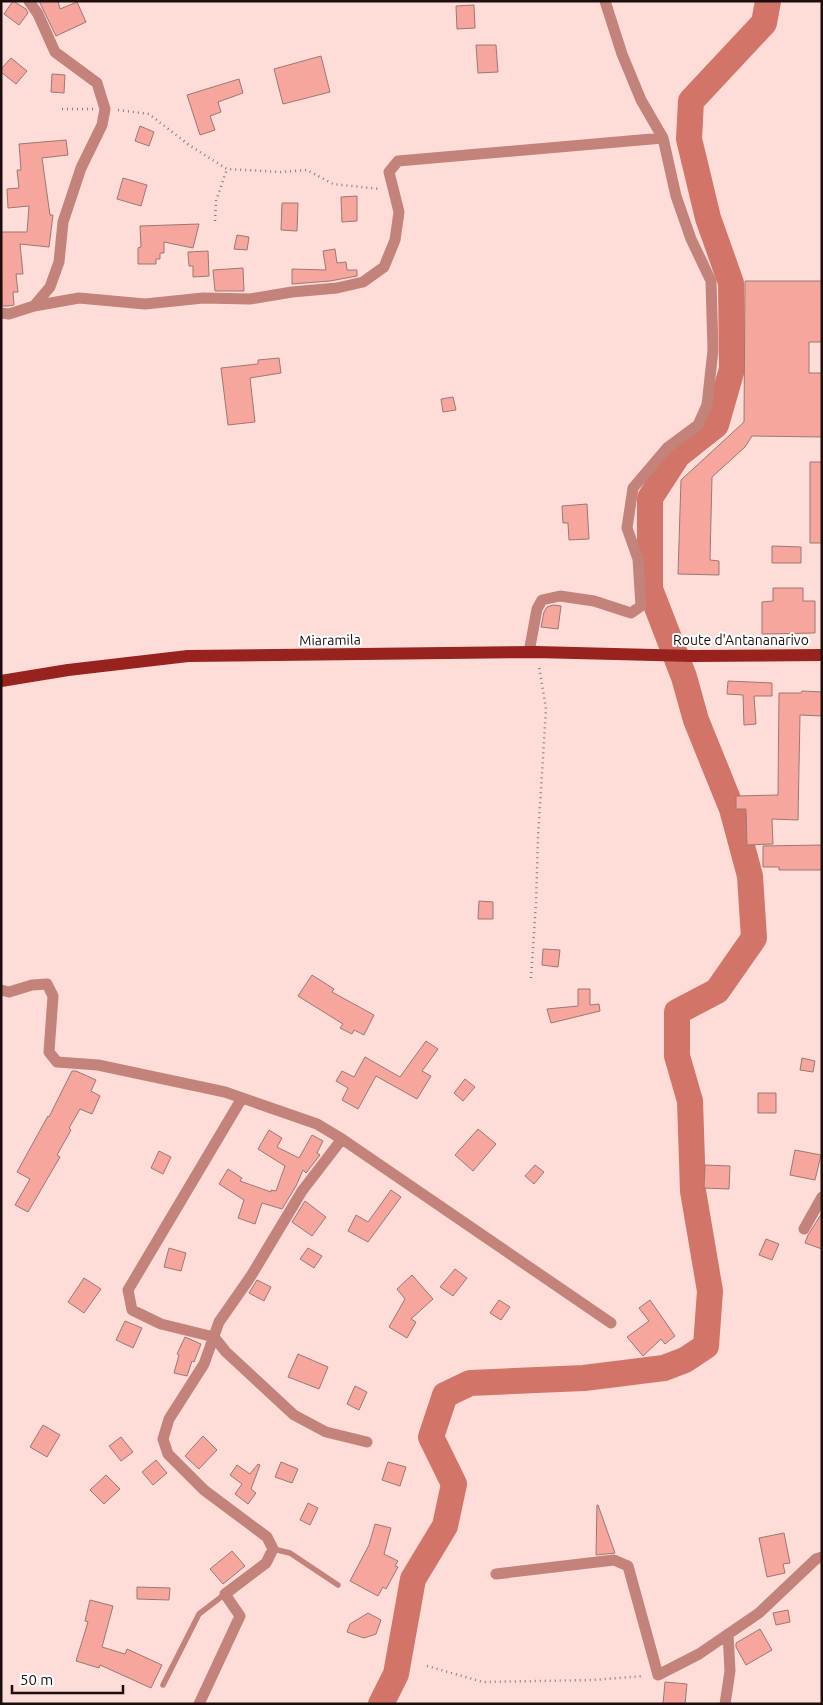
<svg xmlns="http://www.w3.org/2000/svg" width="823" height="1705" font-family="Ubuntu,sans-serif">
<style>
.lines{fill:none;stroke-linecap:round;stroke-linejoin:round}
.river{stroke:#d37469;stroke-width:26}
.building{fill:#f6a69c;stroke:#9c7873}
.path{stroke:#917a76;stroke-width:2.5;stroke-dasharray:1 4;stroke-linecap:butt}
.service{stroke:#c3827a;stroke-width:5.5}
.minor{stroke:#c3827a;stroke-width:11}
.primary{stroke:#97221e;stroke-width:12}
.labels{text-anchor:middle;stroke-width:4;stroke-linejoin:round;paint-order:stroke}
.street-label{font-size:14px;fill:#1b0e0c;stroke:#fff}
</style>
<rect width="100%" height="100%" fill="#feddd8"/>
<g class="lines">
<!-- river -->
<path class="river" d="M381,1704L396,1674L413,1579L445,1526L454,1484L431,1437L445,1395L470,1383L584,1378L664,1368L685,1360L706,1346L710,1291L693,1191L690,1101L677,1056V1012L717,991L754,938L750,876L732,809L696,720L684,677L650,589V498L678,455L716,425L732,369L731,283L708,218L689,139L691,101L764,23L768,1"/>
</g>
<!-- building -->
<path class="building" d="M13,1L26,9L28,13L19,25L4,14Z
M39,1H58L60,9L77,2L86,22L56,36Z
M474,5L475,28L457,29L456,6Z
M476,45H496L498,72L478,73Z
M321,56L330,92L283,104L274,69Z
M11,58L27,71L16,84L1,72V69Z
M52,74L65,75L64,93L51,92Z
M239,79L243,93L218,102L221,112L210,116L215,130L200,135L187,95Z
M140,126L154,132L149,146L135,141Z
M66,140L68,155L42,158L50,215H53L49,247L20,244L23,274H16L18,292H13L14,305L8,306H2L1,232H27L29,206L8,208L7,189L19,188L17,170H21L19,144Z
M123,178L147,185L141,206L117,199Z
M357,196V221L342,222L341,197Z
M282,203H298L297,231L281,230Z
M199,224L193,248L164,242V253H160V259H156V264H138V248L141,247L140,226Z
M237,235L249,237L247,250L234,249Z
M335,249L337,263L346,262L347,270H357V276L330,281L292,284V269L326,270L323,251Z
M208,251L209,276L193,277V266H189L188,252Z
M243,268L244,291H215L213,270Z
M745,281H822V342H809V373H822V437L752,436L745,447L712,477L710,560L719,561V575L678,574L681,480L744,422Z
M279,358L281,373L250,378L255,422L228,425L221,368L258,364V360Z
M453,397L456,410L443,412L441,399Z
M810,462H822V543H810Z
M587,504L589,539L569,540L568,523H563L562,506Z
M772,546L801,547V563H772Z
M773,588H803V601H815V633L762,634V602L773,601Z
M553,605L561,606L558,629L541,627L544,612L547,607Z
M728,681L772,683V696H754L756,724L744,725L743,695L727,694Z
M802,691L822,692V716L800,715L798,820L772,819L773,844L747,845L746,809H736V796L778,795L779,693H801Z
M822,845V870H779V867H763V846Z
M479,901L493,902V919H478Z
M543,949L560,950L558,967L542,965Z
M312,975L334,989L332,992L374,1015L364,1035L354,1030L352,1034L340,1028L343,1024L298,996Z
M578,989H590V1005L599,1004L600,1011L551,1023L547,1009L578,1006Z
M426,1041L438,1049L422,1071L431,1076L417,1099L376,1076L358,1109L342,1100L348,1088L336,1081L342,1071L354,1077L365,1057L400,1077Z
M802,1058L815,1061L813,1072L800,1070Z
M72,1071H76L96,1080L91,1091L100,1096L92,1114L80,1109L69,1128L71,1130L57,1155L60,1157L28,1212L15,1205L30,1179L17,1172L48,1116L49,1117Z
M465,1079L475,1087L463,1101L454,1093Z
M758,1093H776V1113H758Z
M478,1129L496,1144L473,1171L455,1155Z
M269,1130L282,1138L277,1147L299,1158L312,1135L323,1141L317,1153L320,1155L306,1173L303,1170L296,1186L282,1209L262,1203L255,1224L238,1218L244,1200L219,1184L228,1169L242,1178L240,1181L271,1192V1190L276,1191L285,1166L258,1149Z
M795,1150L821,1155L815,1180L790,1175Z
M159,1151L171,1157L163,1174L151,1168Z
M535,1165L544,1172L534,1184L525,1176Z
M705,1165L730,1166L729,1189L704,1188Z
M391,1190L401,1197L368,1242L348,1231L356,1215L368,1222Z
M305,1201L326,1217L312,1236L292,1222Z
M822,1213V1249L805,1243L808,1235Z
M766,1239L779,1244L772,1260L759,1255Z
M169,1248L186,1253L181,1271L164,1267Z
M308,1248L322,1256L314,1268L300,1259Z
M455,1269L467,1278L453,1296L440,1287Z
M412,1275L433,1299L411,1319L416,1322L407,1338L389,1327L405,1299L397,1289Z
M84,1278L101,1289L84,1313L68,1302Z
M257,1280L271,1287L264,1301L249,1293Z
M499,1300L510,1307L501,1320L490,1313Z
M650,1300L675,1336L665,1344L661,1339L643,1356L627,1337L649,1321L639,1308Z
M125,1321L142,1328L133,1348L116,1340Z
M185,1337L201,1344L194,1362L192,1361L187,1376L174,1373L179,1355L177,1354Z
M298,1354L328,1367L319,1389L288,1377Z
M355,1386L367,1392L359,1410L347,1404Z
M43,1425L60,1435L47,1457L30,1447Z
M203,1436L217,1450L199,1469L185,1456Z
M121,1437L133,1452L121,1461L109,1446Z
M156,1460L167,1473L153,1485L142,1472Z
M281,1462L298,1469L292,1483L275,1477Z
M388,1462L406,1467L400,1486L382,1480Z
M258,1464L260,1465L251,1489L256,1493L248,1504L235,1494L242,1484L230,1475L237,1465L250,1474Z
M106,1475L120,1489L104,1504L90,1490Z
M308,1503L318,1508L310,1525L300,1520Z
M597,1505H598L615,1553L596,1555Z
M375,1524L391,1528L384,1554L398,1561L395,1566L398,1567L386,1589L383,1587L378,1596L350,1581L369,1545Z
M784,1533L790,1563L783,1564L785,1573L767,1577L759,1538Z
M232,1551L245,1566L223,1584L210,1569Z
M137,1587L170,1588L169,1600L137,1599Z
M90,1600L113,1606L102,1647L125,1654L127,1649L162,1665L151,1688L100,1665L99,1668L76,1661L88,1622L85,1621Z
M788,1610L790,1622L776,1625L773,1613Z
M368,1613L381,1620L376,1634L364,1638L347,1632L350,1624Z
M760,1629L772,1650L746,1665L736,1647V1643Z
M665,1682L687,1684L685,1704H663Z"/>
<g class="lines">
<!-- path -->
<path class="path" d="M62,109H93
M118,110L149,114L189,145L227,169L281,172L307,170L333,184L380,189
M215,221L216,201L227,169
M531,978L536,903L538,837L546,709L539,666
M427,1666L483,1682L593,1680L644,1676"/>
<!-- service -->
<path class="service" d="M273,1549L290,1553L338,1585
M163,1685L199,1614L225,1594"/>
<!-- minor -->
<path class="minor" d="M34,306L79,298L145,304L203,298L250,299L292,292L337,288L363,282L384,267L395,240L399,212L389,172L398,161L663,138
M1,313L9,314L34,306L50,287L59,262L63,222L81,168L102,125L105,109L97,83L55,52L38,14L29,1
M529,652L537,609L542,600L560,596L594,601L631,613L641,606L638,559L627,528L633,488L667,448L698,425L707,405L713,350L711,281L691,239L676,196L663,138L641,100L622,54L605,1
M1,990L9,992L32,985L47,984L53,996L49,1052L57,1062L98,1065L225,1092L317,1124L342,1139L611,1323
M242,1098L128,1290L132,1310L161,1324L214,1337L226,1352L294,1415L326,1432L367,1442
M804,1229L822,1197
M496,1574L614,1560L628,1566L658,1675L699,1654L759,1613L816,1559L822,1557
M199,1704L240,1616L225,1594L266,1563L273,1549L267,1537L204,1490L168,1454L163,1439L169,1419L204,1364L219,1322L251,1276L302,1191L342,1139
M725,1704L730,1671L728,1634"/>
<!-- primary -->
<path class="primary" d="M1,681L68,670L188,656L536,652L693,656L822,655"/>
</g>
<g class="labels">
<!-- street labels -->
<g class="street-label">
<text transform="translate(330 640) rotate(-1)" y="5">Miaramila</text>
<text x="741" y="645">Route d'Antananarivo</text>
</g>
</g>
<!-- border -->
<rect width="823" height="1705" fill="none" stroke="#1b0e0c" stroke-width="5"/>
<!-- scale -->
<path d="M12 1685v8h111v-8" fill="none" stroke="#1b0e0c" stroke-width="2.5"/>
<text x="20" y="1685" font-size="15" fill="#1b0e0c" stroke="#ffffff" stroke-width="4" paint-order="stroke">50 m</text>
</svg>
